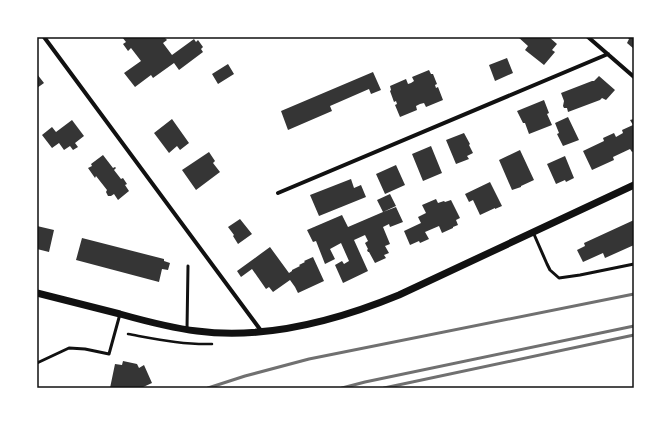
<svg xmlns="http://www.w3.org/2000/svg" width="671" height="425" font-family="Poppins,sans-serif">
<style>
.building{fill:#353535}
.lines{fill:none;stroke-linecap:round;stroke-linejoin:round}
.path{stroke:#111;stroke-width:2.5}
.service{stroke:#111;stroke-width:3}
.minor{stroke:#111;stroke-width:4}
.tertiary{stroke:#111;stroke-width:7}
.rail{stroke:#707070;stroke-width:3}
.neatline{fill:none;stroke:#111;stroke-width:1.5}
</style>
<rect width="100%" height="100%" fill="#fff"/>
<!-- building -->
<path class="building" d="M122,37H166L165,38L167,40L163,43L172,55L194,39L196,42L198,40L203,47L201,49L203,52L179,70L174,63L153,78L151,75L135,87L124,73L141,61L131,48L128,51L123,44L126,42Z
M518,37H549L557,44L552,50L555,52L544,65L525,50L528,46Z
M627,37H634V49L627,43L629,39Z
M507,58L513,73L495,81L489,65Z
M228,64L234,74L218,84L212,74Z
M429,70L431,74H433L437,84L435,85L436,88L438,87L443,100L426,107L424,103L420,104L416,106L417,110L400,117L395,105L397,104L396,101L394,102L390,91L391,90L390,86L406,79L408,84L411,83L414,81L412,77Z
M373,72L381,90L371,94L369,89L330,106L332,111L288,130L281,111Z
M37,74L44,83L37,88Z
M599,76L615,90L606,100L602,98L600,100L568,112L567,108H564L563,106L564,101L561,93L592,81H594Z
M544,100L549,113L547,114L552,125L529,134L525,123H523L517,111Z
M568,117L579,140L563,146L557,134L559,133L555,123Z
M172,119L189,143L180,150L177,146L169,153L154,133Z
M634,119V151L632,152L630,149L613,157L614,160L592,170L583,151L604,141L603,138L614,133L616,137L623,133L622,130L633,125L630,120Z
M72,120L84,136L75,143L78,147L73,150L70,146L64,150L59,143L52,148L42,135L52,127L56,132Z
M464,133L470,144L469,145L473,153L467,156L469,159L456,164L446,140Z
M431,146L442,173L423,181L412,154Z
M520,150L534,180L521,186V187L512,190L499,160Z
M209,152L215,161L213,163L220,172L196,190L182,170Z
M103,155L113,168L115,167L116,168L114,170L121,179L123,178L127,184L125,185L129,191L118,200L114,194L111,196H108L106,192L107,190L96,176L95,178L88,168L92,166L91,164Z
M565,156L574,178L566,182L565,180L556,184L547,164Z
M396,165L405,185L385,194L376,174Z
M351,179L354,188L361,185L366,197L319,216L310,195Z
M490,182L502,206L495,209V208L480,215L473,200L469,202L465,194Z
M390,194L396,206L383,212L377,200Z
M436,199L438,203L444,201L445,202L451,200L460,218L456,220L458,225L453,227V228L442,233L439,226L425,232L429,239L420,243L419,241L410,245L404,231L421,223L418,217L426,213L422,205Z
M396,207L403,222L390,227L389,224L383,227L390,244L385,246L389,253L384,255L386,258L375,263L369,252H368L367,250L368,249L365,243L368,241L365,235L354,240L368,271L343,283L335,265L342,261L344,264L349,261L341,243L330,249L335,259L325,264L316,241L313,242L307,230L342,215L348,227L383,212Z
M240,219L252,234L238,244L233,236L234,235L228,227Z
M634,220V245L605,258L603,253L583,262L577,250L585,246L584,243Z
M37,226L54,230L49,252L37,249Z
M82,238L164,259V261L170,263L168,270L162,269L159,282L76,260Z
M270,247L289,273L292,271V270L300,266L299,265L305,262L304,261L313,257L324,281L298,293L295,287L290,280L273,292L269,287L266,289L252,269L241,277L237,271Z
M123,361L137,364L139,368L144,365L152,383L141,388H110L115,364L122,365Z"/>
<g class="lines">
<!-- path -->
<path class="path" d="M128,334C156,339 184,345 212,344"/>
<!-- service -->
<path class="service" d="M533,232L547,264L550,270L559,278L580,275L634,264
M187,329L188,266
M37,363L69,348L85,349L109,354L120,314"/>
<!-- minor -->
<path class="minor" d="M44,37L262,332
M588,37L634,77
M278,193L608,54"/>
<!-- tertiary -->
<path class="tertiary" d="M37,293C65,300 92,307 120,314C145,321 171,328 197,331C266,340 336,321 399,295L634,185"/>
<!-- rail -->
<path class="rail" d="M208,388L245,376L309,359L634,294
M342,388L365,382L634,326
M384,388L634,335"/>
</g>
<!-- border -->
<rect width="671" height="425" fill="none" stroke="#ffffff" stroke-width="76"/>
<rect x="38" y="38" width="595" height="349" class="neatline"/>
</svg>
